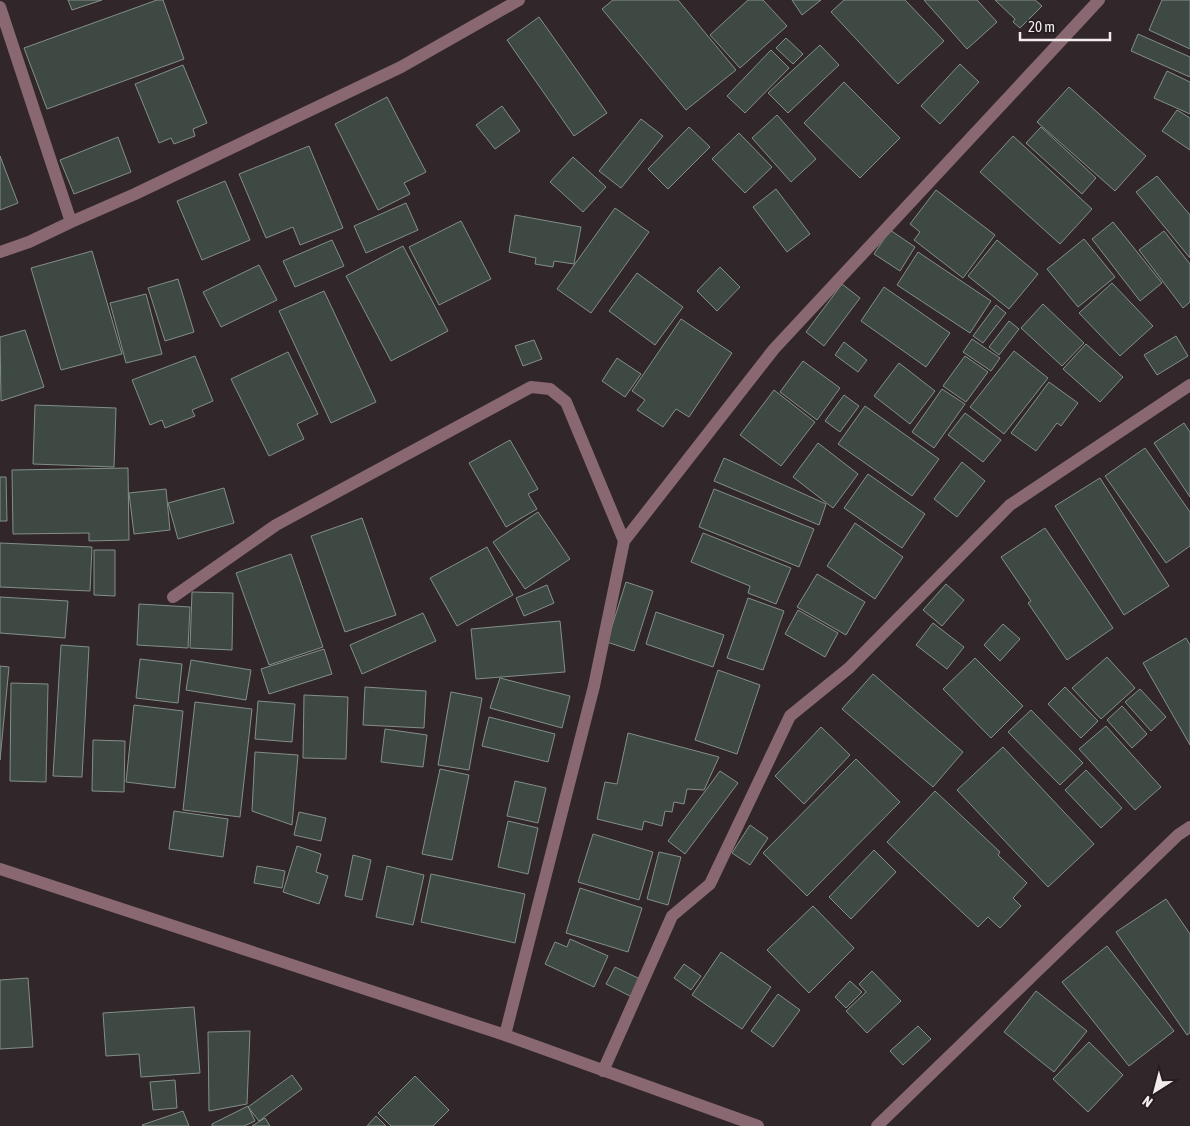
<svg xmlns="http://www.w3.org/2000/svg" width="1190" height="1126" font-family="'Asap Condensed',sans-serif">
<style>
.building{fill:#3f4944;stroke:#838f89}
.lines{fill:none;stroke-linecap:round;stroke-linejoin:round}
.minor{stroke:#8a6872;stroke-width:12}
</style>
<rect width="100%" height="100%" fill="#31272a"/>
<!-- building -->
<path class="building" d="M68,0H102L72,10Z
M157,0H163L184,59L47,109L24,48Z
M613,0H678L736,70L686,110L602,9Z
M748,0H763L787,26L740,68L710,35Z
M792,0H821L802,15Z
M844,0H905L944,41L898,84L831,12Z
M924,0H977L997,22L967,49Z
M995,0H1035L1042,6L1020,28L1013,22L1015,19Z
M1162,0H1190V49L1149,30Z
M539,17L607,113L574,136L507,40Z
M1138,34L1190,57V77L1131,51Z
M786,38L803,54L793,64L776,48Z
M820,45L839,65L788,113L768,93Z
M771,50L789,68L745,113L727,96Z
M960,64L979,82L940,124L921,106Z
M183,65L207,123L193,129L195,136L174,144L171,138L159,143L135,84Z
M1167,71L1190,82V114L1154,98Z
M844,82L900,138L860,178L804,123Z
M1069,87L1146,156L1115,191L1037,122Z
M387,97L426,172L404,183L410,194L378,210L335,124Z
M502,106L520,131L495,149L476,125Z
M1177,110L1190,118V150L1162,131Z
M777,115L816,159L791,182L752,138Z
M641,119L663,136L621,188L599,171Z
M689,127L710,147L668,189L648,169Z
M1041,127L1096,178L1082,194L1026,143Z
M739,133L772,167L745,193L712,159Z
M1013,136L1092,209L1060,244L980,172Z
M118,137L131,172L74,194L60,160Z
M309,146L343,228L300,245L293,227L266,238L239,174Z
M0,156L18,203L0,210Z
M573,157L606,187L583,212L550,182Z
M1157,176L1190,215V258L1136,192Z
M225,181L250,240L202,260L177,201Z
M776,189L810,234L787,252L753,207Z
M936,190L995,235L963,278L914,240L920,232L910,224Z
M406,203L418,230L366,253L354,226Z
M615,208L649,232L591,313L557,289Z
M515,215L581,227L574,264L554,261L553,267L535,264L536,258L509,252Z
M461,221L491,279L439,305L409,247Z
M1113,222L1162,283L1140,301L1092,239Z
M890,230L915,247L900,271L874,254Z
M1164,231L1190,264V302L1183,308L1139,250Z
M1084,239L1115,277L1078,307L1047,269Z
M332,240L344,266L295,287L283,261Z
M997,240L1038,274L1009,309L968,276Z
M403,246L448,331L391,361L346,276Z
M92,251L122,354L61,370L31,268Z
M918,252L991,301L970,333L897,285Z
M259,265L277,300L221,327L203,292Z
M720,267L740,287L717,311L697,291Z
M637,273L683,307L655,345L609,311Z
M178,279L194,332L165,341L148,288Z
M1112,283L1153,326L1120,356L1079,313Z
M842,284L860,298L824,346L806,332Z
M884,287L950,333L926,367L861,321Z
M324,291L376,402L331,423L279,311Z
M146,294L162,354L126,363L110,303Z
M1043,304L1084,343L1062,366L1021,328Z
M996,305L1006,313L983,343L973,336Z
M681,319L732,353L689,417L676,409L663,427L637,410L645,400L632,391Z
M1009,321L1019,329L999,355L989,347Z
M25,330L44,387L1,401L0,337Z
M1176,336L1188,356L1157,375L1144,355Z
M972,339L1000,358L991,371L963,352Z
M534,340L542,359L523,366L515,346Z
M844,342L867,360L858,372L835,355Z
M1086,344L1123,377L1100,402L1063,369Z
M1014,351L1048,378L1004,434L970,407Z
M288,352L318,414L297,424L304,439L269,456L231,379Z
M195,356L213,401L192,410L195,416L165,428L162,420L150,425L132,380Z
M965,356L988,372L966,402L943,386Z
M617,358L641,374L625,397L602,381Z
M803,361L840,388L817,420L780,392Z
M899,363L935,391L910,424L874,396Z
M1049,382L1078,403L1061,426L1057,423L1036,451L1011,433Z
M942,389L965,404L934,448L912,432Z
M774,390L815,422L781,466L740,435Z
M844,395L859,406L840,432L825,421Z
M35,405L116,408L114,467L33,464Z
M865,406L939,459L912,496L838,444Z
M965,413L1001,440L983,462L948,435Z
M1184,423L1190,432V497L1154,443Z
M510,440L538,489L528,494L537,509L506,527L469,463Z
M818,443L858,474L833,508L793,477Z
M1145,448L1190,512V546L1166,563L1105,476Z
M724,458L826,504L819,525L714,481Z
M962,462L985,481L957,517L934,499Z
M128,468L129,540L89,541V533L13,534L12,470Z
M868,474L925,514L902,548L844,508Z
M0,477H6L7,521H0Z
M1100,478L1169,586L1124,615L1055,506Z
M224,488L234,523L178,539L168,503Z
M166,489L170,530L134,534L129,493Z
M714,489L814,529L799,567L699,527Z
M538,512L570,559L525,589L493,542Z
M362,518L396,615L345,632L311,536Z
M855,523L903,557L875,599L827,566Z
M1045,528L1113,628L1067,660L1028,603L1031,601L1001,557Z
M703,533L791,568L776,604L748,593L750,586L691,562Z
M0,543L92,547L90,591L0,587Z
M487,547L513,595L457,626L430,578Z
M94,550H115V596L94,595Z
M291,554L323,647L269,665L236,573Z
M817,574L865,602L846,635L797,607Z
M626,582L653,591L634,651L607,642Z
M946,584L964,600L942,626L923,610Z
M547,585L554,603L524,616L516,598Z
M192,592L233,593L232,650L190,648Z
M0,597L68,601L65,638L0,633Z
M748,598L784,611L763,670L727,658Z
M139,604L190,607L188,648L137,645Z
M798,610L838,633L825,657L785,634Z
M656,612L724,635L713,667L646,644Z
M423,613L436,641L362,674L350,645Z
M560,621L565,672L476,679L471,629Z
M933,623L964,647L947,669L916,645Z
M1003,624L1020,639L1000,661L984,645Z
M1186,638L1190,645V745L1143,663Z
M61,645L89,647L82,777L53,776Z
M324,649L332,674L269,694L261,669Z
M1107,657L1135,688L1101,719L1072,688Z
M975,658L1023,706L991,738L943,689Z
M140,659L182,664L178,703L136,698Z
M191,660L251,670L246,700L186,690Z
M0,666L9,667L0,760Z
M718,670L760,685L737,754L695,740Z
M873,674L963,752L933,787L842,709Z
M500,678L570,696L562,728L490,708Z
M11,683L48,684L46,782L10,781Z
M365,687L426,691L424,728L363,725Z
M1065,687L1098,721L1081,738L1048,704Z
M1140,689L1166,717L1151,731L1125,702Z
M451,692L482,698L469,770L438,765Z
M304,695L348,697L346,759L303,758Z
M258,701L295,704L292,742L255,739Z
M195,702L252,709L240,817L183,810Z
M134,705L183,711L175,788L126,782Z
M1122,706L1147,734L1132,748L1107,720Z
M1031,710L1083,763L1060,785L1008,732Z
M489,717L555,734L548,762L482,746Z
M1106,726L1161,787L1135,810L1079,749Z
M821,727L850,755L804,804L775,776Z
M385,729L427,735L423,767L381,762Z
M628,733L719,757L704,790L687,789L684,804L674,802L672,812L665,811L662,826L644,821L642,830L597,819L605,782L617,784Z
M93,740L125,741L124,792L92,791Z
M1003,747L1094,844L1048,887L957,790Z
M255,752L298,755L292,825L252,811Z
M856,759L900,802L807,896L763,853Z
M440,769L469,775L452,860L422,854Z
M1086,770L1122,808L1101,828L1065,790Z
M720,771L738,783L685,854L668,841Z
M515,781L546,788L538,823L507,816Z
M935,791L1000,852L998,855L1027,883L1013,898L1021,906L1000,928L988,917L978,927L887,842Z
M174,811L228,819L223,857L169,849Z
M299,812L326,818L321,841L294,835Z
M508,821L538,828L528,874L498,867Z
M750,825L768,838L750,865L732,853Z
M593,834L653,852L639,900L578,882Z
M297,846L321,854L316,872L328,876L319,904L283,892Z
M874,850L896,872L851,919L829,897Z
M659,852L681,857L668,905L647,899Z
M353,855L371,860L362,900L345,896Z
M257,866L285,871L282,888L254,883Z
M387,866L424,875L413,925L376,917Z
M431,874L525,894L515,943L421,922Z
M580,888L642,908L628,952L566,933Z
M1166,899L1190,934V1033L1187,1035L1116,932Z
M813,906L854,948L809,993L767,950Z
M570,939L608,956L594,987L545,964L555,942L567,947Z
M1107,946L1174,1031L1129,1066L1062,982Z
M721,952L771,987L742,1029L692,995Z
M684,964L701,976L691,990L674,978Z
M615,967L642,980L634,998L606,984Z
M872,971L901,1001L867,1033L846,1011L866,992L859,984Z
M28,978L33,1047L0,1049V980Z
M850,981L862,992L846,1008L835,997Z
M1036,991L1087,1031L1054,1072L1004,1032Z
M778,994L800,1010L773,1047L751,1031Z
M194,1007L200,1073L141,1077L139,1054L106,1056L103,1013Z
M918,1026L931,1039L903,1065L890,1051Z
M250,1031L247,1104L209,1111L208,1032Z
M1089,1042L1123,1075L1088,1112L1053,1079Z
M292,1075L302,1089L259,1121L248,1107Z
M415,1076L449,1110L433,1126H391L378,1113Z
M175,1080L177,1108L153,1110L150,1082Z
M248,1106L255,1121L244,1126H212V1124Z
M183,1111L189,1126H143L142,1125Z
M376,1116L386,1126H367Z
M265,1118L270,1126H252Z"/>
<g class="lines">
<!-- minor -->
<path class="minor" d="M0,7L71,222
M0,252L29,242L71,222L135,194L401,67L519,0
M173,597L276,525L531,387L550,389L566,402L624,541
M0,869L505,1035L758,1126
M505,1035L594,686L624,541L774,349L1099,0
M603,1071L672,916L710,884L790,716L849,668L1010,505L1190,385
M877,1126L1178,835L1190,827"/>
</g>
<!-- north arrow -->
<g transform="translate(1155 1091) rotate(216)" stroke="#271e21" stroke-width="4" paint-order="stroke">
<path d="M0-4L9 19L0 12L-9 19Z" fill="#f2eced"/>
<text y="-8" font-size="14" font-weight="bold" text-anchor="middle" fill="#f2eced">N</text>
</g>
<!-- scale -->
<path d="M1020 32v8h90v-8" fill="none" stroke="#f2eced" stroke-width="2.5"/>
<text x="1028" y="32" font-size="15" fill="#f2eced" stroke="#271e21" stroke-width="4" paint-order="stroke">20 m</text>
</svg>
